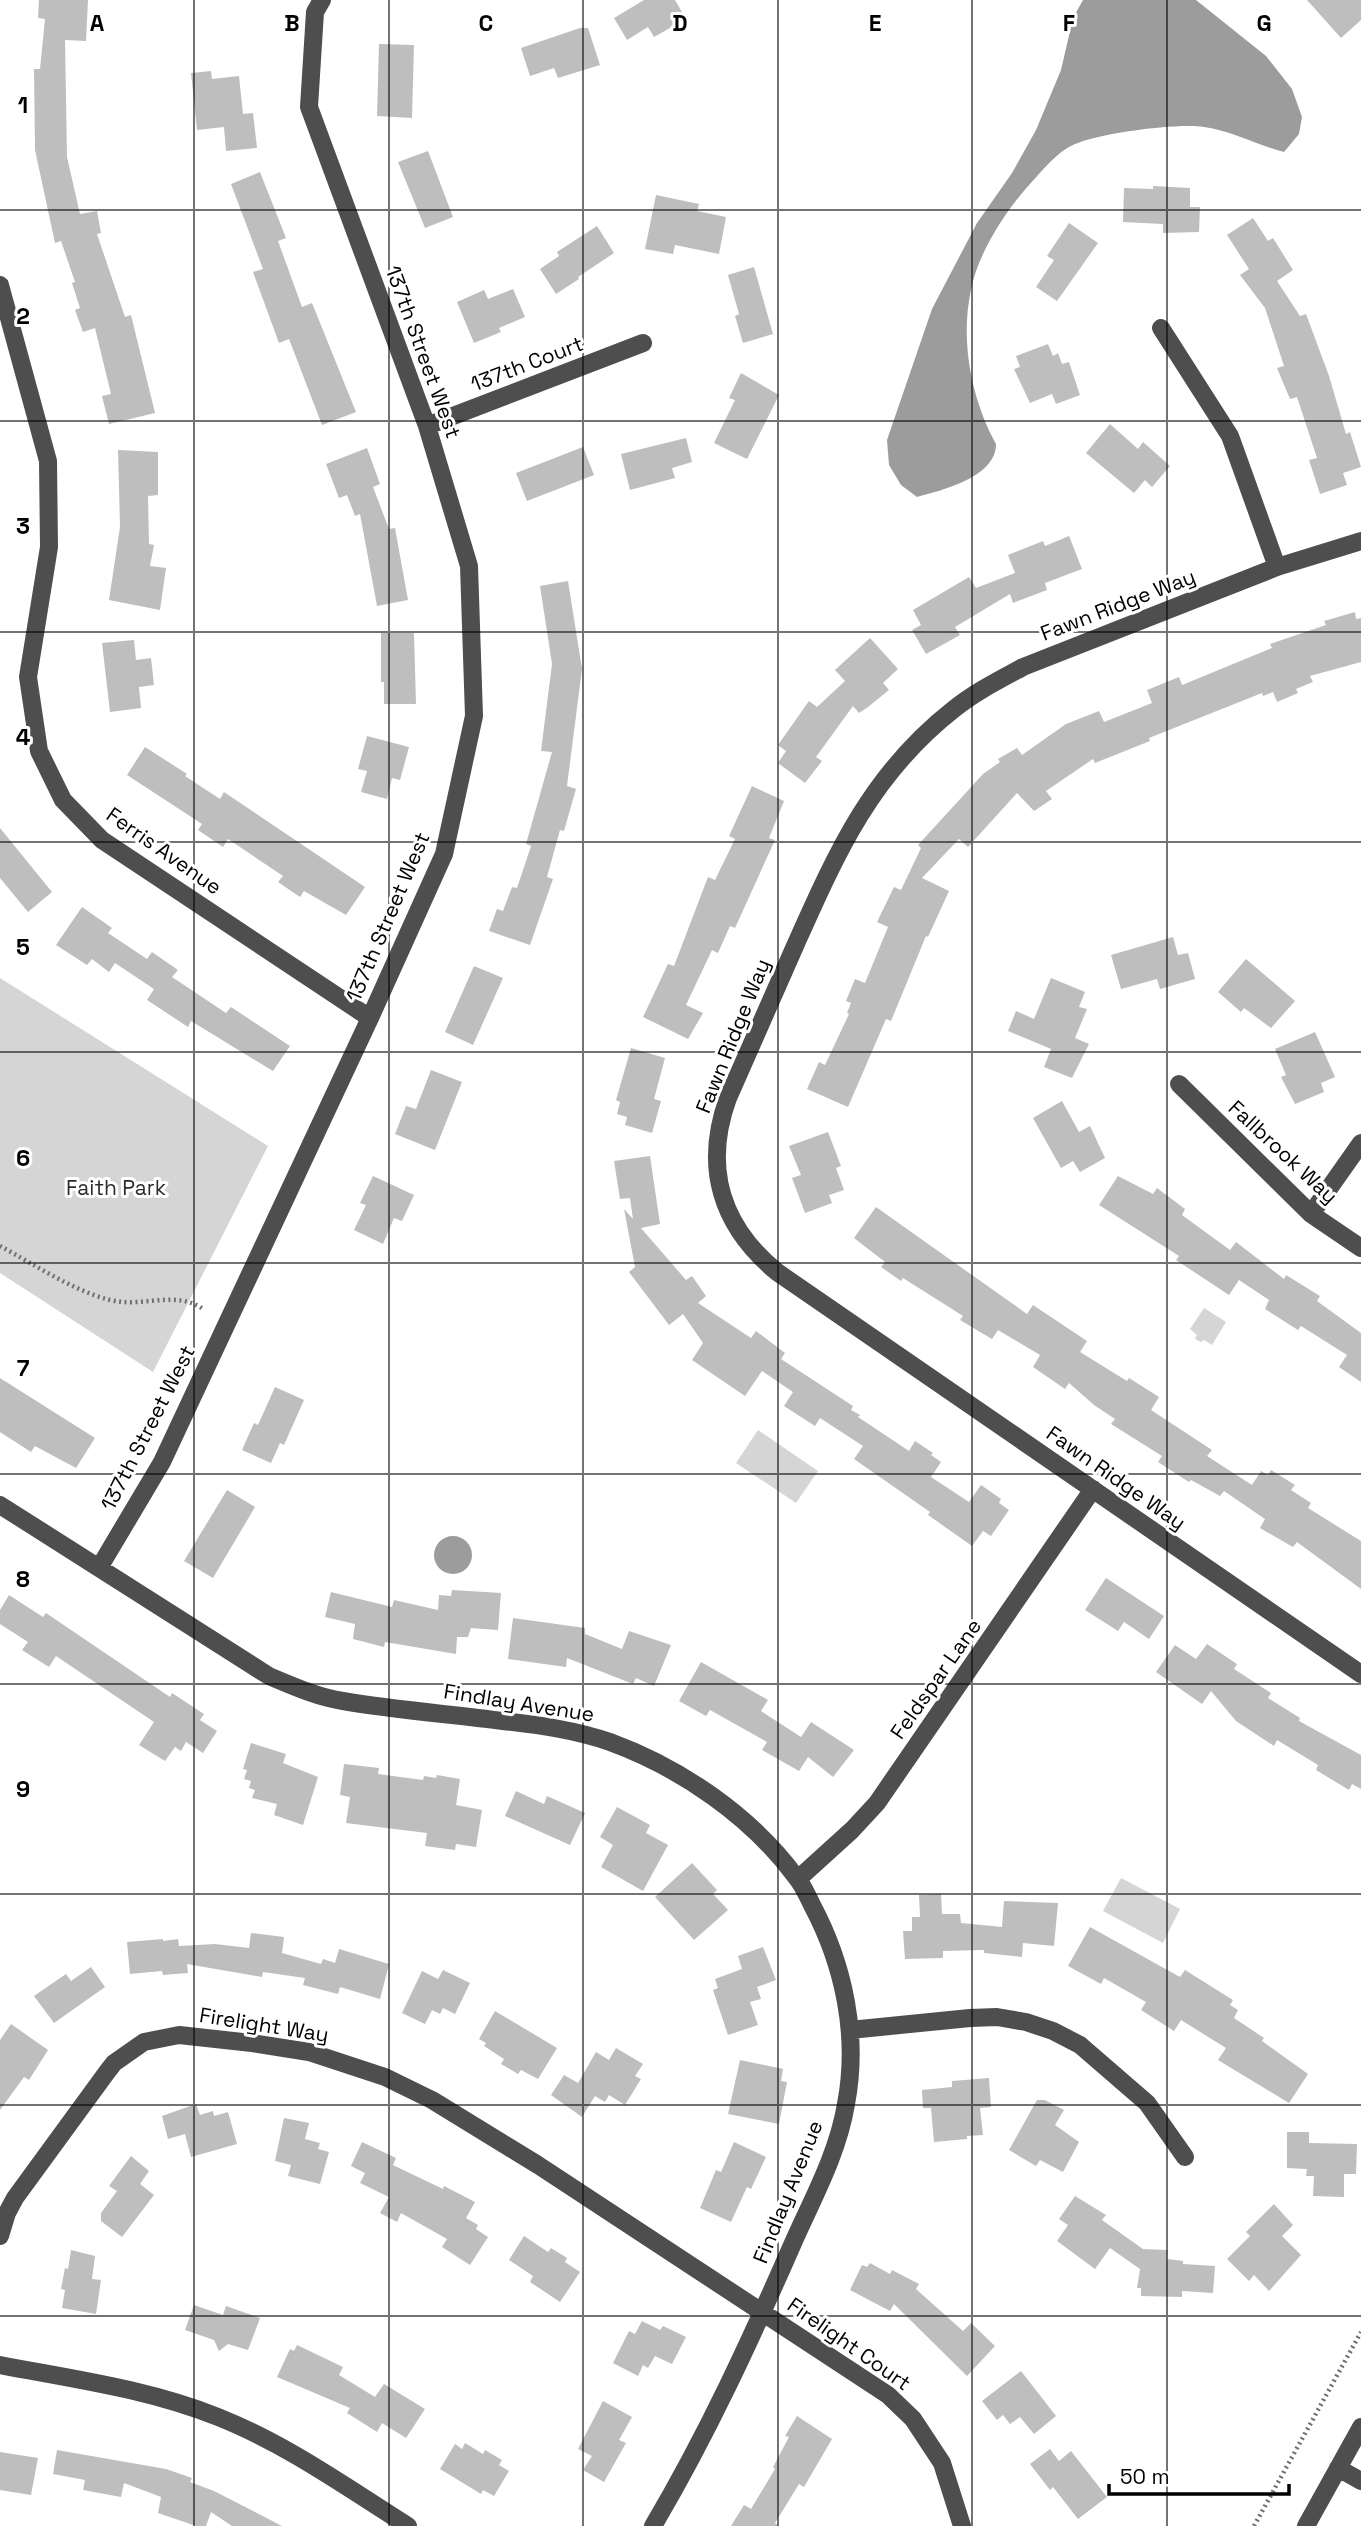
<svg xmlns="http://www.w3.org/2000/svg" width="1361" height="2526" font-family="'Space Grotesk',sans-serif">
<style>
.green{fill:#d5d5d5}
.water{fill:#9c9c9c}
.building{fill:#bebebe}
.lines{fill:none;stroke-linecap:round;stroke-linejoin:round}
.path{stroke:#707070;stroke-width:4.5;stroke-dasharray:2 3.5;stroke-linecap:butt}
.minor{stroke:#4e4e4e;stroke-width:18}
.grid{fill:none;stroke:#000;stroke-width:2;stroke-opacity:0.55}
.labels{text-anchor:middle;stroke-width:6;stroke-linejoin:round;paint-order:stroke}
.street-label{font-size:21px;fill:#000;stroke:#fff}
.park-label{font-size:21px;fill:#2c2c2c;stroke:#fff}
.grid-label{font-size:23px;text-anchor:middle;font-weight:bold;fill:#000;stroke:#fff;stroke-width:6;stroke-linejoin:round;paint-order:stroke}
</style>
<rect width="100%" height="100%" fill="#fff"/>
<!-- green -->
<path class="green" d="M0,978L268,1146L153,1372L0,1273Z
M1204,1308L1226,1322L1212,1345L1204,1340L1201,1342L1195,1339L1197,1335L1190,1329Z
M758,1430L818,1471L796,1503L736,1463Z
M1121,1878L1180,1909L1163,1943L1103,1911Z"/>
<!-- water -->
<path class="water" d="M1083,0H1196L1266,56L1292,89L1302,117L1299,134L1284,152C1257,145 1232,131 1204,127C1177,123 1103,133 1078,143C1059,149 1043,170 1030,184C1006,210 977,255 971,290C960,340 971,399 996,444C996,477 943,490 917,497L901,485L889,465L887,440L932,309L977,223L1012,173L1036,130L1061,70L1073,18Z
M434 1555a19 19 0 1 1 38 0a19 19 0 1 1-38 0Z"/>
<!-- building -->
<path class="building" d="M39,0H88L86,41L65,40L67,157L80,214L97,211L101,233L97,234L125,317L131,315L155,413L109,424L102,396L111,394L95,328L83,332L75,310L80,308L72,283L75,282L61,241L55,243L35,150L34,69H40L45,19L38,18Z
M644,0H675L686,19L654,37L648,27L627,40L614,18Z
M1307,0H1361V20L1341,38Z
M580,28H588L600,65L558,78L554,68L530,76L521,48Z
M379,44L414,45L412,118L377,116Z
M211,71L212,79L239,76L243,114L253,113L257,148L226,151L224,127L197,130L191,73Z
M428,151L453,217L425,228L398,162Z
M260,172L286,238L278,241L302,307L312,303L356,412L322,425L289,339L279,343L253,272L263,269L231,184Z
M1153,186L1190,188V207H1200L1199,232L1163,233V224L1123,222L1124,188L1153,189Z
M656,195L699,204L697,211L726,217L719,254L675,245L673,254L645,249Z
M1253,218L1268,241L1273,238L1293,270L1277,281L1300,316L1306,314L1329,376L1346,434L1350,432L1361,467L1343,473L1347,485L1320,494L1309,460L1317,458L1297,397L1290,399L1277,368L1284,366L1265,308L1240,275L1249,269L1227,235Z
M1069,223L1098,243L1057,301L1036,287L1054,260L1047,256Z
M597,226L614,253L578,277L579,279L556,294L540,269L559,256L557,252Z
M754,267L773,334L743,343L735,316L739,314L728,275Z
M513,289L525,317L499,328L501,332L474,343L457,302L484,290L488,299Z
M1048,344L1053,356L1058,353L1062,364L1069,362L1080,395L1056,404L1052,394L1030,403L1014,369L1020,367L1016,356Z
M741,373L779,395L747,459L714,443L735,400L729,398Z
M1110,424L1138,449L1143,442L1170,466L1152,487L1145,480L1134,493L1086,453Z
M686,438L692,462L672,468L675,478L630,490L621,454Z
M583,447L594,475L527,501L516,473Z
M367,448L380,484L373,487L389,529L395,528L408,600L377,606L360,514L355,516L347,495L339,498L326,464Z
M118,450L158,452V495L148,496L149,544L154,545L150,566L166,568L160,610L109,600L120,527Z
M1069,536L1082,569L1045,583L1047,590L1013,603L1010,594L955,627L960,635L926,654L912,630L921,625L913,610L969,577L976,588L1015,573L1008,555L1043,541L1045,546Z
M568,581L582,669L567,786L576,789L564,831L560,830L547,877L553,879L530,945L489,931L497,909L503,911L512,887L517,888L531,846L526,844L552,752L541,751L552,664L540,586Z
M1355,612L1356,619L1361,618V662L1310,676L1313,682L1296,689L1298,693L1277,702L1273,692L1263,696L1262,693L1149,738L1150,741L1095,763L1093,759L1046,791L1052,799L1034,811L1017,793L968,847L959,839L922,878L949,891L928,937L926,936L891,1021L886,1019L848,1107L807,1089L819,1062L825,1065L849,1014L847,1013L851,1003L846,1001L855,979L865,983L888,927L877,922L894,887L901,890L921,848L918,845L983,774L1000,762L998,759L1017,748L1022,755L1066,724L1099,711L1104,722L1152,703L1147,690L1179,677L1182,685L1272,648L1270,644L1326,625L1324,621Z
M381,633H414L416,704H384V682H381Z
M870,638L898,669L883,683L889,690L868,707L859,713L853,706L816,757L822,761L805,783L778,763L786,751L778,745L809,701L817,707L845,681L835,670Z
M134,640L136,660L151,658L154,685L139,687L141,708L110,712L102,643Z
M367,736L409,747L400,780L392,778L387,799L361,792L367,771L358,769Z
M145,747L187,774L185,776L220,799L224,792L365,887L346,915L304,891L300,897L278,882L283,876L228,839L223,847L198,830L202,824L127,775Z
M752,786L784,801L769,838L775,840L735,928L730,926L718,953L712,950L686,1005L703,1013L688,1039L643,1017L668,964L674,966L708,877L715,880L735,839L729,836Z
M0,828L52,892L28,912L0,878Z
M82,907L112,928L108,933L147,959L152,952L178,970L172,977L226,1013L231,1007L290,1046L273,1071L191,1021L188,1027L147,1000L154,989L115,963L109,972L92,959L87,965L56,945Z
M1173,937L1178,955L1188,953L1195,979L1160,989L1157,979L1121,989L1111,955Z
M1246,959L1295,1001L1271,1028L1244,1008L1241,1012L1218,992Z
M474,966L503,978L473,1045L445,1032Z
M1051,978L1085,992L1079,1007L1087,1009L1075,1038L1089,1044L1072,1078L1044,1067L1051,1049L1008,1031L1016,1011L1034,1019Z
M1315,1032L1335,1077L1321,1083L1324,1092L1295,1104L1281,1077L1286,1075L1275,1049Z
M631,1048L665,1058L654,1099L661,1101L652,1133L625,1125L627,1117L617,1114L620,1102L616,1100Z
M431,1070L462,1082L435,1150L395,1134L406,1106L416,1109Z
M1062,1101L1079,1132L1090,1126L1105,1158L1080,1172L1073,1161L1061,1168L1033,1118Z
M828,1132L841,1166L836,1168L844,1190L829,1195L832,1203L805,1213L792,1178L801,1175L789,1146Z
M650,1156L660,1224L641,1228L686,1280L692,1276L706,1296L698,1303L751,1338L756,1331L785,1353L781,1359L853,1406L851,1410L860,1415L858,1417L909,1451L915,1441L933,1453L931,1455L941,1462L931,1477L969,1502L981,1485L1001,1499L999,1503L1009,1510L991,1536L983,1531L972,1546L928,1515L930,1512L854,1459L863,1446L820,1418L815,1426L784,1406L793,1392L762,1371L745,1396L692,1360L703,1343L683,1314L669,1325L629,1272L635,1267L624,1209L633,1219L630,1198L620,1199L614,1161Z
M373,1176L414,1195L402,1221L394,1218L383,1244L354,1230L366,1205L360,1203Z
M1118,1176L1153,1194L1157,1188L1185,1209L1182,1215L1230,1250L1236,1242L1284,1279L1286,1275L1320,1296L1317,1301L1361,1333V1382L1339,1367L1347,1355L1301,1326L1298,1330L1265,1309L1269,1300L1239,1280L1229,1295L1176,1260L1179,1256L1099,1205Z
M876,1207L1027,1314L1033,1305L1087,1341L1080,1352L1127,1381L1129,1378L1159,1397L1151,1410L1212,1450L1207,1456L1252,1485L1261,1471L1268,1475L1271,1470L1295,1485L1291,1490L1311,1503L1308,1508L1361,1541V1589L1297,1542L1293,1547L1260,1528L1265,1519L1224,1491L1220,1496L1191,1480L1189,1482L1158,1462L1162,1456L1111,1424L1115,1419L1094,1405L1069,1383L1065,1389L1033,1367L1040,1355L998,1330L992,1339L980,1332L960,1320L963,1316L903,1278L901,1281L881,1267L885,1262L854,1238Z
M0,1378L95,1438L76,1468L35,1446L31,1452L0,1432Z
M275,1387L304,1400L284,1445L280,1443L271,1463L242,1450L254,1423L258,1425Z
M227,1490L255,1507L213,1578L184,1561Z
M1106,1578L1164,1616L1149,1639L1124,1622L1118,1631L1085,1610Z
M452,1590L501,1593L498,1630L471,1628L468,1637H457L456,1654L385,1642L384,1647L353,1639L355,1624L325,1617L331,1592L392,1607L394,1600L438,1610L439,1595L451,1596Z
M9,1595L43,1617L46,1613L170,1697L172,1693L204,1714L200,1720L217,1731L203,1753L186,1742L181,1751L175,1747L165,1761L139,1745L154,1722L56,1656L49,1667L22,1650L28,1642L0,1624V1610Z
M513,1618L585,1628V1634L622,1649L629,1631L671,1645L654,1686L636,1678L633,1684L567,1658L566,1667L508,1659Z
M1207,1644L1237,1664L1234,1669L1271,1693L1268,1698L1300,1718L1299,1721L1361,1755V1789L1352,1784L1349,1790L1316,1770L1318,1765L1277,1740L1274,1746L1236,1721L1211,1691L1202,1704L1156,1672L1175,1645L1196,1659Z
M701,1662L768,1700L761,1711L801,1737L811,1722L854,1750L833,1777L808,1757L799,1771L762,1750L767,1742L710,1710L706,1716L679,1701Z
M251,1743L286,1754L283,1763L318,1777L303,1825L274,1815L277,1804L252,1798L255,1790L249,1788L251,1781L244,1779L247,1770L243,1769Z
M344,1764L379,1768L378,1774L423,1780L424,1776L436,1778L437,1775L460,1779L456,1805L482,1810L476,1847L456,1844L455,1850L425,1846L427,1833L346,1823L350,1797L340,1795Z
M516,1791L544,1804L547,1796L585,1813L570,1845L505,1816Z
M617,1807L650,1825L646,1833L668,1845L643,1891L601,1867L613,1845L600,1837Z
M692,1863L717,1890L713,1894L728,1910L694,1940L655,1897Z
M941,1894L942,1914H960L961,1923L1002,1927L1004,1901L1058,1903L1054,1946L1023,1943L1022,1957L984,1953V1950L943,1951V1958L905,1959L903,1931H912V1917H920L919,1895Z
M1090,1927L1180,1977L1185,1970L1233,2000L1230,2005L1238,2010L1234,2018L1264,2038L1262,2041L1308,2074L1289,2103L1218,2060L1226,2048L1181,2020L1174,2031L1141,2010L1146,2002L1104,1978L1101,1984L1068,1966Z
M251,1933L284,1937L282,1953L321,1964L323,1959L335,1963L339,1949L389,1964L380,1999L340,1987L338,1994L303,1985L305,1978L263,1972L262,1977L187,1964L188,1973L163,1975L162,1971L130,1974L127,1942L163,1939V1941L178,1939L179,1946L215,1944L249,1948Z
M763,1947L776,1980L757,1987L761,1999L750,2002L758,2025L728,2035L713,1990L718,1988L715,1979L742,1969L738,1956Z
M91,1967L105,1987L54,2023L34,1996L66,1974L71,1981Z
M443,1970L470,1983L455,2014L443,2008L440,2014L432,2010L425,2024L402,2013L422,1971L438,1979Z
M495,2011L557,2048L538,2079L521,2070L518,2074L501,2064L504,2059L484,2046L486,2043L479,2039Z
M11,2024L48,2050L29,2080L24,2077L0,2110V2040Z
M616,2048L643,2064L635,2076L641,2079L625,2105L609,2095L605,2102L595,2096L582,2117L551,2095L564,2075L578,2083L596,2052L609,2060Z
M740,2060L783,2069L781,2081L787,2082L779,2124L728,2114Z
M989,2078L991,2107L980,2108L983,2135L967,2136V2139L934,2142L931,2108H923L922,2090L952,2087V2081Z
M1037,2100H1045L1064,2110L1055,2125L1079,2142L1063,2172L1040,2160L1036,2166L1009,2150Z
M196,2104L200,2115L213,2111L214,2116L228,2112L237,2144L191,2157L185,2134L168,2139L162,2116Z
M284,2118L309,2123L305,2139L320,2143L318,2149L329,2152L320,2184L288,2176L291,2165L275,2161Z
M1287,2132H1309V2143L1357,2144L1356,2174H1344V2197L1313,2196L1314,2176H1306L1307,2169L1287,2168Z
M362,2142L396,2158L393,2165L443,2189L444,2186L475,2202L466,2218L478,2225L476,2229L488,2237L470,2265L442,2247L447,2239L401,2213L397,2222L380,2213L389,2197L360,2183L365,2173L351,2166Z
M734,2142L766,2157L751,2189L747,2187L731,2222L700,2208L716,2170L721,2172Z
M131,2156L149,2171L140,2184L154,2195L122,2237L101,2221V2213L117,2191L109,2186Z
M1075,2196L1106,2215L1102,2220L1143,2249L1168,2250L1167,2259L1183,2261V2264L1215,2266L1213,2293L1182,2291V2297L1141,2296V2288H1137L1140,2269L1110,2248L1095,2269L1057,2241L1068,2225L1059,2219Z
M1274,2204L1293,2225L1282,2236L1301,2255L1269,2291L1254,2275L1249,2281L1227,2259L1250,2236L1246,2232Z
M524,2236L548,2252L551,2248L567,2258L565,2262L580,2272L560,2302L530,2282L533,2276L509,2260Z
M71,2250L95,2256L92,2279L101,2280L96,2314L62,2308L65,2290L61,2289L65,2268L68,2269Z
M870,2263L890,2274L892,2270L919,2284L916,2289L963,2331L971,2323L995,2346L967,2376L894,2304L890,2311L850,2290L862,2265L867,2267Z
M194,2305L223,2315L226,2306L260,2318L248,2350L228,2344L219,2351L214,2340L185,2330Z
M642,2321L660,2330L663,2326L686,2337L672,2364L655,2356L648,2368L643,2365L638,2376L613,2363L629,2331L635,2334Z
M297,2345L343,2367L339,2375L375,2397L384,2384L425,2409L406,2438L382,2423L377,2432L347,2413L350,2408L277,2377L290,2349L294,2351Z
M1021,2371L1056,2416L1034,2434L1020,2417L1010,2424L1003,2415L997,2420L982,2401Z
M603,2401L632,2417L619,2440L626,2443L604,2482L583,2470L592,2456L578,2449Z
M797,2416L832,2439L804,2487L799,2484L775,2523L779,2526H731L744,2505L751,2509L775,2469L773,2467L789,2437L785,2436Z
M465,2443L483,2454L485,2450L502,2460L499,2465L509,2471L494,2496L483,2490L481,2494L440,2469L455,2444L462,2449Z
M1050,2449L1059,2461L1071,2451L1107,2497L1078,2519L1053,2487L1050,2490L1030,2464Z
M57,2450L166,2469L192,2478L190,2482L214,2491L282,2526H232L211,2512L206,2526H196L158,2513L161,2497L124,2483L121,2497L83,2490L85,2480L53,2474Z
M0,2452L38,2458L31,2495L0,2490Z"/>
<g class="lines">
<!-- path -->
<path class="path" d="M0,1246C34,1264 85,1299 123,1302C150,1304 179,1292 203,1309
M1254,2526L1361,2332"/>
<!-- minor -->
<path class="minor" d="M0,285L48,461L49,547L28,677L39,751L63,800L102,840L370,1018
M1161,328L1230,436L1277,567
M427,426L643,343
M1361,541L1277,567L1023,667C999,680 975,692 954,709C871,774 837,852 795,946C773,997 750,1047 728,1098C703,1167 721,1226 777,1272L1361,1674
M1179,1084L1311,1214L1361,1248
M1311,1214L1361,1143
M0,1505L269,1676C293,1686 317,1697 343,1701C395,1710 450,1714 503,1721C539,1725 575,1730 610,1742C681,1768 751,1816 796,1877C803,1885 807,1895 812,1905C844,1965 859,2036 846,2104C838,2153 813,2198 793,2243C751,2339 707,2435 653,2526
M99,1568L162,1462L370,1018L444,854L474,716L469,566L427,426L309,107L315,12L322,0
M798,1879L852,1830L877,1803L1093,1489
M850,2030L970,2018L997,2017L1026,2022L1053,2031L1080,2045L1147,2103L1185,2157
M0,2236L7,2213L15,2198L107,2072L114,2063L144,2042L179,2035L252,2043L309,2052L385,2077L432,2100L538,2165L888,2395L913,2419L942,2463L962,2526
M0,2365C73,2379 148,2389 218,2417C286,2444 346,2487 408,2526
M1338,2468L1361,2481
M1306,2526L1361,2427"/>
</g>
<!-- grid -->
<path class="grid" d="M194,0V2526M389,0V2526M583,0V2526M778,0V2526M972,0V2526M1167,0V2526M0,210H1361M0,421H1361M0,632H1361M0,842H1361M0,1052H1361M0,1263H1361M0,1474H1361M0,1684H1361M0,1894H1361M0,2105H1361M0,2316H1361"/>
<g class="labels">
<!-- street labels -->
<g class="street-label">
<text transform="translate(423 352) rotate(70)" y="7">137th Street West</text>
<text transform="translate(527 364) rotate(-21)" y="7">137th Court</text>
<text transform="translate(1118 605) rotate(-21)" y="7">Fawn Ridge Way</text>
<text transform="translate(164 851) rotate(35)" y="7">Ferris Avenue</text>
<text transform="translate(388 917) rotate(-67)" y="7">137th Street West</text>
<text transform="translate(733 1036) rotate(-68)" y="7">Fawn Ridge Way</text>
<text transform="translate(1283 1152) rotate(43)" y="7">Fallbrook Way</text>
<text transform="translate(148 1428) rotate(-63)" y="7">137th Street West</text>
<text transform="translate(1116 1478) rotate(35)" y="7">Fawn Ridge Way</text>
<text transform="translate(936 1679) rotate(-55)" y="7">Feldspar Lane</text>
<text transform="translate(519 1703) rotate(9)" y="7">Findlay Avenue</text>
<text transform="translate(264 2025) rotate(9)" y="7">Firelight Way</text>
<text transform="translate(788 2192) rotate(-68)" y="7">Findlay Avenue</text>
<text transform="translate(849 2344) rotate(35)" y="7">Firelight Court</text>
</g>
<!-- park labels -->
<g class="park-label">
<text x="116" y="1195">Faith Park</text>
</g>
</g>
<g class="grid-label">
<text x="97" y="31">A</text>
<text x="292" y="31">B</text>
<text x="486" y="31">C</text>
<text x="680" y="31">D</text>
<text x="875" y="31">E</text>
<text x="1069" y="31">F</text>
<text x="1264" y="31">G</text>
<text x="23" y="113">1</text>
<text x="23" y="324">2</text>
<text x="23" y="534">3</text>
<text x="23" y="745">4</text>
<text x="23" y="955">5</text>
<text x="23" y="1166">6</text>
<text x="23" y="1376">7</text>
<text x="23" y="1587">8</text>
<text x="23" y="1797">9</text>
</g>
<!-- scale -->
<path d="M1109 2484v10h180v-10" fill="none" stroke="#000000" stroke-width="3.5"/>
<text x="1120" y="2484" font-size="21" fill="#000000" stroke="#ffffff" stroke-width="5" paint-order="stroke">50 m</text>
</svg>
